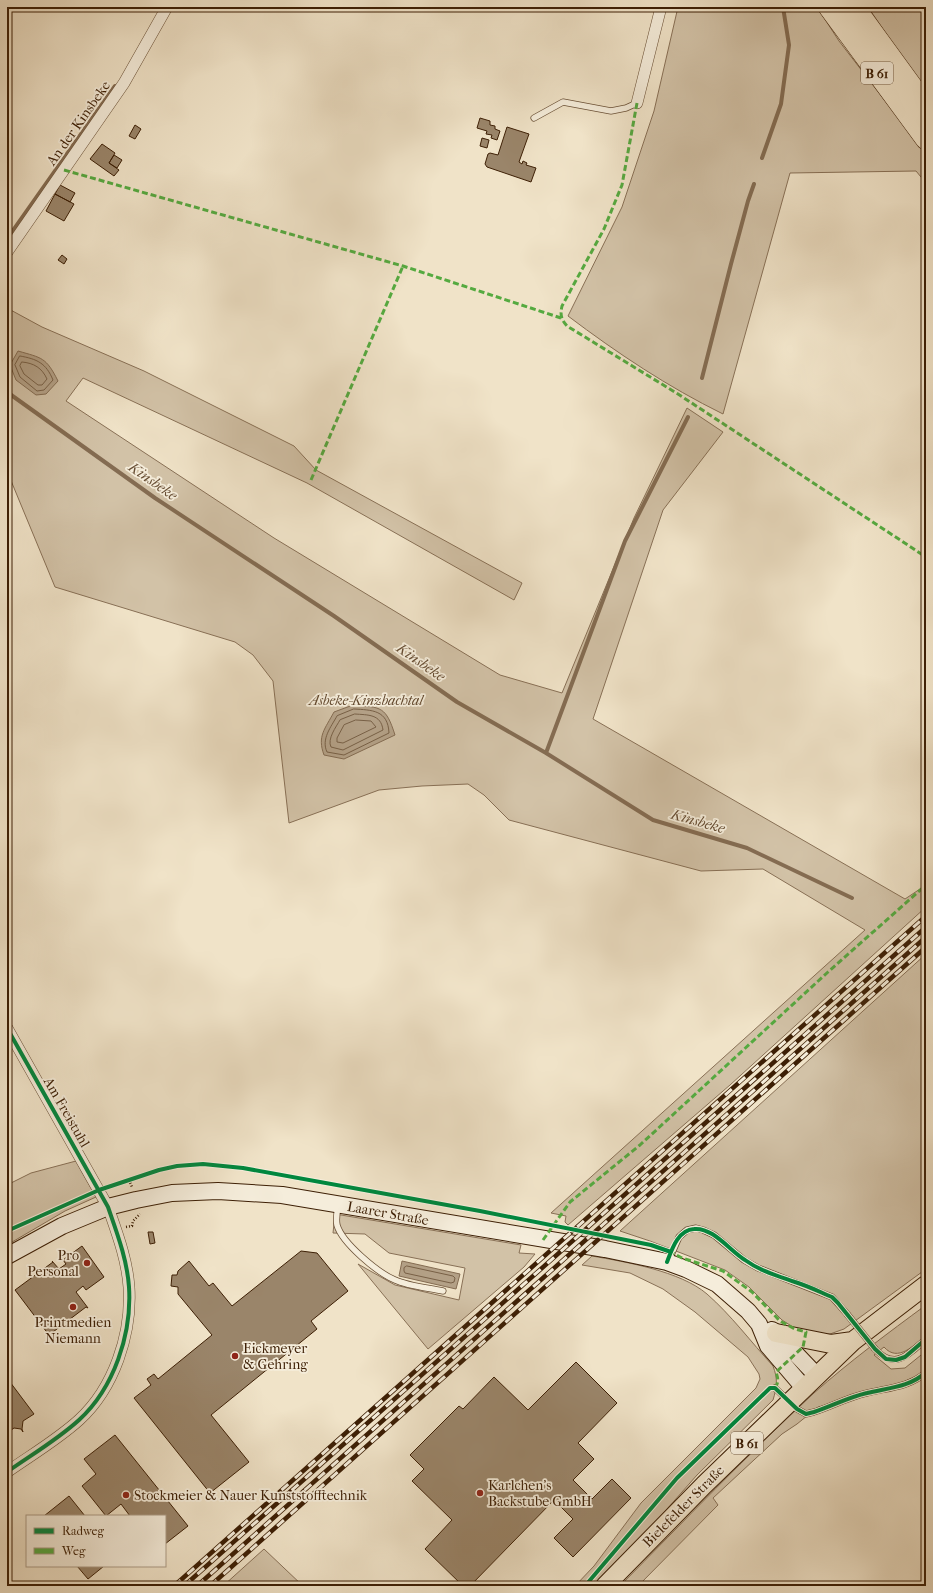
<svg xmlns="http://www.w3.org/2000/svg" width="933" height="1593" font-family="'IM FELL French Canon',serif">
<style>
.green{fill:#d2c2a7;stroke:#887056}
.water{fill:#b3a086;stroke:#846c52}
.lines{fill:none;stroke-linecap:round;stroke-linejoin:round}
.shore{stroke:#786046;stroke-width:1}
.stream{stroke:#846c52;stroke-width:4}
.building{fill:#9a856a;stroke:#3d1f05}
.lane-casing{stroke:#6a5036;stroke-width:7}
.street-casing{stroke:#6a5036;stroke-width:12}
.secondary-casing{stroke:#3d1f05;stroke-width:18}
.primary-casing{stroke:#3d1f05;stroke-width:20}
.highway-casing{stroke:#3d1f05;stroke-width:22}
.path{stroke:#3d1f05;stroke-width:2.5;stroke-dasharray:1 2;stroke-linecap:butt}
.lane{stroke:#f5eddb;stroke-width:5.5}
.street{stroke:#f5eddb;stroke-width:11}
.secondary{stroke:#f5eddb;stroke-width:16}
.primary{stroke:#f0e3c8;stroke-width:18}
.highway{stroke:#f0e3c8;stroke-width:21}
.rail-casing{stroke:#3d1f05;stroke-width:4.5}
.rail{stroke:#f5eddb;stroke-width:3;stroke-dasharray:9;stroke-linecap:butt}
.lane-bridge-casing{stroke:#6a5036;stroke-width:7;stroke-linecap:butt}
.lane-bridge{stroke:#f5eddb;stroke-width:5.5}
.quiet{stroke:#55aa40;stroke-width:3;stroke-dasharray:6 3;stroke-linecap:butt}
.cycleway-casing{stroke:#f5eddb;stroke-width:6}
.cycleway{stroke:#00873e;stroke-width:4}
.poi-dot{fill:#8f2418;stroke:#f5eddb;stroke-width:1.5}
.labels{text-anchor:middle;stroke-width:3.5;stroke-linejoin:round;paint-order:stroke}
.shield{fill:#f5eddb;stroke:#745d45;stroke-width:1}
.shield-label{font-size:13px;font-weight:bold;fill:#3d1f05}
.street-label{font-size:14px;fill:#3d1f05;stroke:#f5eddb}
.park-label{font-size:14px;font-style:italic;fill:#62482e;stroke:#f5eddb}
.poi-label{font-size:14px;fill:#3d1f05;stroke:#f5eddb;text-anchor:start}
.water-label{font-size:15px;font-style:italic;fill:#664c32;stroke:#f5eddb}
</style>
<rect width="100%" height="100%" fill="#f0e3c8"/>
<filter id="stains"><feTurbulence type="fractalNoise" baseFrequency=".005" numOctaves="4"/><feColorMatrix values="0 0 0 0 .2 0 0 0 0 .09 0 0 0 0 .02 0 0 0 .5 -.17"/></filter>
<radialGradient id="worn" r=".72"><stop offset=".6" stop-color="#630" stop-opacity="0"/><stop offset="1" stop-color="#630" stop-opacity=".3"/></radialGradient>
<!-- green -->
<path class="green" d="M678,7H817L839,41L926,154V183L916,171L790,173L723,414C668,387 617,353 568,316L622,207L654,111Z
M868,7H926V93Z
M7,308L42,327L144,371L294,446L316,470L522,583L514,600L307,483L83,378L66,401L274,538L500,675L562,693L634,518L687,408L723,432L663,510L593,719L905,899L926,885V907L730,1085L568,1225L565,1222L566,1216L551,1213L865,930L763,869L701,871L509,820L484,795L468,784L422,786L379,790L289,823L273,681L253,655L235,642L55,587L7,471Z
M926,954V1269L844,1329L830,1334L811,1335L810,1332L793,1327L782,1320L749,1287L725,1270L650,1241L620,1231Z
M76,1161L96,1197L65,1211L7,1245V1185L31,1173Z
M335,1214L521,1245L519,1253L535,1254L524,1267L428,1349L358,1264L395,1285L459,1300L465,1268L389,1253L365,1234L333,1233Z
M592,1256C626,1262 680,1271 707,1294C731,1315 751,1342 773,1366C778,1379 777,1387 773,1400L697,1475L637,1543L595,1586H575L594,1566L641,1503L756,1388L760,1379L759,1374L748,1357L695,1312L663,1289L630,1273L582,1265Z
M926,1305V1316L923,1318L926,1316V1335C914,1345 898,1363 884,1347L874,1355L891,1369L905,1368L926,1351V1370L923,1373L901,1383L836,1403L818,1407L797,1424L782,1434L713,1498L718,1505L638,1586H620C684,1521 747,1455 814,1393C849,1362 888,1333 926,1305Z
M264,1549L303,1586H223Z"/>
<!-- water -->
<path class="water" d="M18,351C42,358 46,357 58,381L46,394L36,395L16,380L10,365Z
M353,705C382,707 386,707 395,735L344,759L324,755C317,736 325,729 334,712Z
M402,1261L460,1274L456,1289L399,1276Z"/>
<g class="lines">
<!-- shore -->
<path class="shore" d="M20,356C37,359 46,363 53,380L44,390L37,391L20,377L15,365Z
M22,362C34,363 42,368 47,379L42,385H38L24,374L20,366Z
M354,709C372,710 388,710 389,733L344,755L327,752C321,739 331,727 337,716Z
M355,714C368,715 381,714 383,730L343,750L331,747C327,739 336,727 340,720Z
M356,720L371,721L376,727L343,743L337,742V738L344,725Z
M407,1266L453,1276L455,1278L454,1282L451,1283L405,1273L404,1271V1268Z"/>
<!-- stream -->
<path class="stream" d="M762,158L781,104L789,45L783,7
M7,239L115,86
M702,378L731,264L748,201L754,184
M7,392L155,498L334,616L457,702L546,753L653,820L747,848L852,898
M546,753L625,541L688,417"/>
</g>
<!-- building -->
<path class="building" d="M480,118L490,121V125L495,126V129L500,131L497,140L491,138L492,135L486,134L487,131L477,128Z
M135,125L141,129L135,139L129,136Z
M507,127L529,134L519,162L522,164L523,161L527,163L526,165L536,168L531,182L487,167L485,164L488,154L490,153L498,155Z
M482,138L489,140L487,148L480,146Z
M102,144L115,153L109,163L119,170L114,176L90,159Z
M114,155L122,160L117,168L109,163Z
M60,185L75,193L70,202L55,194Z
M55,194L74,204L64,221L46,211Z
M62,255L67,259L64,264L58,260Z
M148,1232H153L155,1243L150,1244Z
M82,1246L104,1277L86,1290L83,1286L76,1292L88,1308L86,1307L49,1335L15,1290L53,1262L52,1261L59,1269L66,1264L63,1260Z
M301,1251L317,1253L348,1291L311,1321L317,1329L211,1415L249,1462L210,1493L134,1398L151,1385L147,1379L154,1374L158,1379L212,1335L178,1294V1287L171,1286L172,1275H177L178,1271L189,1261L209,1286L213,1283L232,1306Z
M576,1362L617,1403L578,1443L594,1459L573,1480L592,1499L612,1479L631,1498L573,1557L554,1538L573,1519L554,1500L470,1586H463L425,1549L452,1520L412,1481L424,1469L410,1455L459,1406L463,1409L494,1377L528,1410Z
M7,1378L34,1414L23,1421L22,1429L23,1432L21,1429L14,1428L7,1433Z
M115,1435L188,1526L165,1544V1516H130L121,1504L106,1516L82,1486L96,1474L84,1459Z
M69,1496L85,1516H44Z
M77,1566H104L88,1579Z"/>
<g class="lines">
<!-- lane casing -->
<g class="lane-casing">
<path id="lane" d="M534,118L563,102L611,111L626,108L637,103
M338,1207C337,1212 336,1220 337,1225C342,1243 378,1273 395,1280C408,1286 429,1288 443,1291
M668,1262L679,1237L687,1230L696,1228L703,1230L714,1235L744,1260L758,1268L832,1297L847,1314
M875,1349C895,1371 909,1354 926,1339
M775,1388L797,1409L806,1414L814,1412C832,1406 849,1397 867,1393C887,1388 911,1387 926,1372"/>
</g>
<!-- street casing -->
<g class="street-casing">
<path id="street" d="M637,103L661,7
M7,252L124,83L167,7
M7,1028L108,1207C117,1233 127,1259 129,1287C132,1334 114,1388 79,1420C57,1440 31,1455 7,1472"/>
</g>
<!-- secondary casing -->
<g class="secondary-casing">
<path id="secondary" d="M7,1256L62,1226L108,1207L136,1200L172,1193L218,1191L282,1195L605,1249L667,1262L686,1269L717,1284L748,1311L759,1324L768,1346L804,1388
M772,1330L776,1333L817,1376"/>
</g>
<!-- primary casing -->
<g class="primary-casing">
<path id="primary" d="M776,1333L831,1344L853,1341
M605,1586L704,1485L853,1341L926,1285"/>
</g>
<!-- highway casing -->
<g class="highway-casing">
<path id="highway" d="M829,7L926,139
M854,7L926,106"/>
</g>
<!-- path -->
<path class="path" d="M129,1180L132,1187
M126,1227L132,1226L133,1221L140,1214"/>
<!-- lane -->
<use href="#lane" class="lane"/>
<!-- street -->
<use href="#street" class="street"/>
<!-- secondary -->
<use href="#secondary" class="secondary"/>
<!-- primary -->
<use href="#primary" class="primary"/>
<!-- highway -->
<use href="#highway" class="highway"/>
<!-- rail casing -->
<g class="rail-casing">
<path id="rail" d="M174,1586L926,916
M184,1586L926,927
M197,1586L926,937
M210,1586L926,947"/>
</g>
<!-- rail -->
<use href="#rail" class="rail"/>
<!-- lane-bridge casing -->
<g class="lane-bridge-casing">
<path id="lane-bridge" d="M847,1314L875,1349"/>
</g>
<!-- lane-bridge -->
<use href="#lane-bridge" class="lane-bridge"/>
<!-- quiet -->
<path class="quiet" d="M637,103L622,185L615,202L604,229L562,306C560,315 561,319 567,326L678,394L926,557
M64,170L403,266L561,318
M311,480L403,266
M543,1240L570,1202L640,1145L828,972L926,885
M669,1251L682,1258L723,1271L752,1292L780,1321L795,1329L806,1332L803,1347L776,1372C778,1378 779,1382 775,1388H772"/>
<!-- cycleway casing -->
<g class="cycleway-casing">
<path id="cycleway" d="M7,1028L108,1207C117,1233 127,1259 129,1287C132,1334 114,1388 79,1420C57,1440 31,1455 7,1472
M7,1231L99,1190L159,1170L177,1166L203,1164L243,1168L480,1211L651,1245L671,1252
M667,1262C672,1249 678,1230 694,1229C713,1227 730,1251 745,1260C760,1271 778,1276 795,1282C808,1286 820,1292 832,1297L838,1303L875,1349L886,1359L896,1360L905,1357L926,1339
M585,1586L677,1478L770,1388H775L797,1409L806,1414L814,1412C832,1406 849,1397 867,1393C887,1388 911,1387 926,1372"/>
</g>
<!-- cycleway -->
<use href="#cycleway" class="cycleway"/>
</g>
<!-- markers -->
<g class="poi-dot">
<circle cx="87" cy="1263" r="4"/>
<circle cx="73" cy="1307" r="4"/>
<circle cx="235" cy="1356" r="4"/>
<circle cx="480" cy="1493" r="4"/>
<circle cx="126" cy="1495" r="4"/>
</g>
<g class="labels">
<!-- shield labels -->
<g class="shield">
<rect x="861" y="62" width="32" height="22" rx="3"/>
<rect x="731" y="1432" width="32" height="22" rx="3"/>
</g>
<g class="shield-label">
<text x="877" y="78">B 61</text>
<text x="747" y="1448">B 61</text>
</g>
<!-- street labels -->
<g class="street-label">
<text transform="translate(78 123) rotate(-55)" y="5">An der Kinsbeke</text>
<text transform="translate(67 1112) rotate(60)" y="5">Am Freistuhl</text>
<text transform="translate(388 1213) rotate(10)" y="5">Laarer Straße</text>
<text transform="translate(683 1506) rotate(-45)" y="5">Bielefelder Straße</text>
</g>
<!-- park labels -->
<g class="park-label">
<text x="366" y="705">Asbeke-Kinzbachtal</text>
</g>
<!-- poi labels -->
<g class="poi-label">
<text x="79" y="1260" text-anchor="end">Pro<tspan x="79" dy="16">Personal</tspan></text>
<text x="73" y="1327" text-anchor="middle">Printmedien<tspan x="73" dy="16">Niemann</tspan></text>
<text x="243" y="1353">Eickmeyer<tspan x="243" dy="16">&amp; Gehring</tspan></text>
<text x="488" y="1490">Karlchen's<tspan x="488" dy="16">Backstube GmbH</tspan></text>
<text x="134" y="1500">Stockmeier &amp; Nauer Kunststofftechnik</text>
</g>
<!-- water labels -->
<g class="water-label">
<text transform="translate(153 481) rotate(35)" y="5">Kinsbeke</text>
<text transform="translate(421 662) rotate(35)" y="5">Kinsbeke</text>
<text transform="translate(698 821) rotate(16)" y="5">Kinsbeke</text>
</g>
</g>
<!-- margin -->
<rect width="933" height="1593" fill="none" stroke="#f0e3c8" stroke-width="24"/>
<rect x="8" y="8" width="917" height="1577" fill="none" stroke="#3d1f05" stroke-width="2"/>
<rect x="12" y="12" width="909" height="1569" fill="none" stroke="#3d1f05"/>
<!-- legend -->
<rect x="26" y="1515" width="140" height="52" fill="#f5eddb" stroke="#ab9b85"/>
<rect x="34" y="1528" width="20" height="6" fill="#00873e" stroke="#ab9b85"/>
<text x="62" y="1535" font-size="12" fill="#3d1f05">Radweg</text>
<rect x="34" y="1548" width="20" height="6" fill="#55aa40" stroke="#ab9b85"/>
<text x="62" y="1555" font-size="12" fill="#3d1f05">Weg</text>
<rect width="100%" height="100%" filter="url(#stains)"/>
<rect width="100%" height="100%" fill="url(#worn)"/>
</svg>
